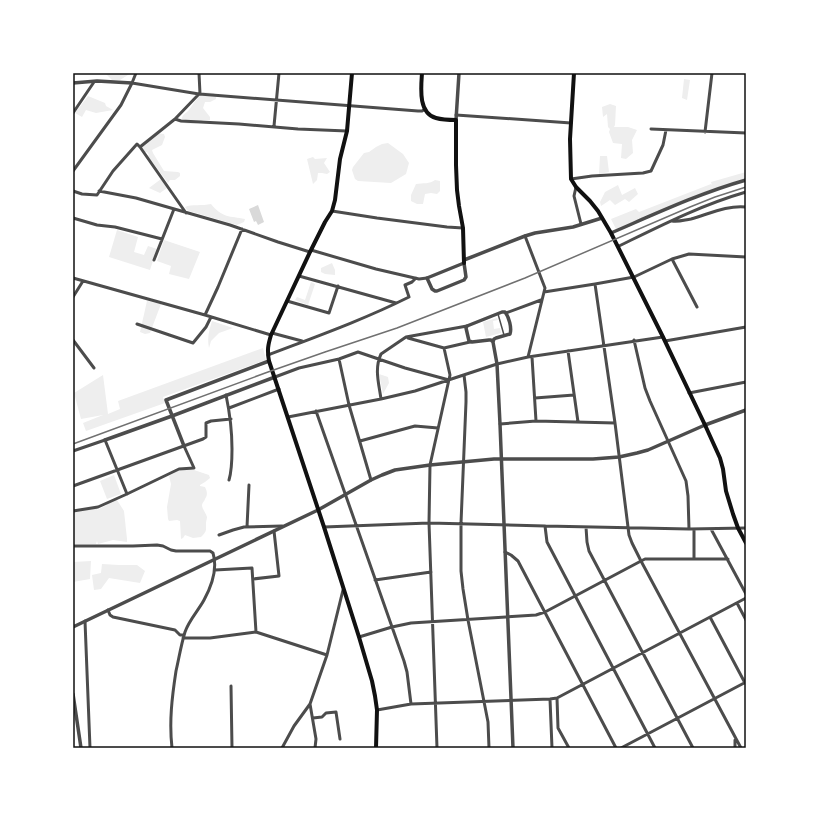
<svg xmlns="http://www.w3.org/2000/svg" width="819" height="821" font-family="Roboto,sans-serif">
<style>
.green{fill:#eee}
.water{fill:#d9d9d9}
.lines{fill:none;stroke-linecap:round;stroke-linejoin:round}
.service{stroke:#4c4c4c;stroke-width:1.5}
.minor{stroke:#4c4c4c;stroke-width:3}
.tertiary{stroke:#4c4c4c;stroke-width:3.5}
.secondary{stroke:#111;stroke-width:4}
.rail{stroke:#707070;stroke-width:1.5}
.neatline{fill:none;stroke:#111;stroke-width:1.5}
</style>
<rect width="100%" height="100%" fill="#fff"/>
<!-- green -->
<path class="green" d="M105,73H131L120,80H112Z
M684,79L690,80L687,100L682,98Z
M203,92L214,93L216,97V99L210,102H205L203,108L210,117V120H203C197,126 188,123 181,123C182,114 184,115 189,110C192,106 194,102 197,99C199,96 201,95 203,92Z
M88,96L105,103L106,106L113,110L96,113L86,110L82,117L75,113Z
M610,104L616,106L615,125L614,127H628L637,130L632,140L633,153L626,159L621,158L622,144L613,143L609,132L610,129L608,127L607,114L603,117L602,107Z
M156,133L164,134L165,137L162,145L152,150L153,153L164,171L178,172L180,173V176L175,180H170L168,183L148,156L149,155L147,152H142L139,148L140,145L142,143Z
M388,143L403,154L409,163L406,174L391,183L358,181L355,179L352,170L353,167L364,153L369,152L376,147L382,144Z
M600,156H607L609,172L599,174Z
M313,157L315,159L327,158L324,163L330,172L327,174L322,173H318L317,180L313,184L307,159Z
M746,172V180L712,189L616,229L611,219L636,209L639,212L711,184L712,185L711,182Z
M161,179L167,188L160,193L149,188Z
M435,180L440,181V191L437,194L431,193L425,194L423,204H417L411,201V195L416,184C423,183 430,184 435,180Z
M618,185L622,195L635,188L638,194L629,202L625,199L615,205L610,200L601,206L600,202L605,192Z
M211,204C222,218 230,216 245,219L244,222L237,225L189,211L187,210L185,207C191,204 203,206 211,204Z
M117,230L138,237L134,252L144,255L148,246L157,249L150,270L109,257Z
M164,240L200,252L189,279L169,274L171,266L157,261Z
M332,263L335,270V275L325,274L321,272V268Z
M311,282L315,284L308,305L295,300L297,297L305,300Z
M147,301L161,304L150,333L145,334L140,332Z
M497,318L498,320L493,321L494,329L500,328L501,333L486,337L483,322Z
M212,321L233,328L219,333L211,341L209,348C207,337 209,331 212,321Z
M263,348L266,360L163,397L165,403L86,431L83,423L103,415L81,419L74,393L103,375L108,414L120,409L118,401Z
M379,374L388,377L389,383L383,394Z
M190,469L194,470L209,475L210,478C207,481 203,483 200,485V486L205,487C207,491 208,495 205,499C204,502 203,501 202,505C202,509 206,513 207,517C207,519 206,521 206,523C206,531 207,531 201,537L193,538L185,535L183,538L181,539L180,521L177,520L169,521L168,519L167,507L171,484L169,476L178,471Z
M114,475L121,494L107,499L100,481Z
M117,500L124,511L127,539V542L113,540L98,544L97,541L96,544H73V512L97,508V510L107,505L108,501Z
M91,561L90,579L73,582V562Z
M102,564L119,565H137L145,571L140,583L109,578L101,589L94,590L92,575L101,573Z"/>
<!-- water -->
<path class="water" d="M258,205L264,222L258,225L256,221L254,222L249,209Z"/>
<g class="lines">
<!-- service -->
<path class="service" d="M498,314L504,335"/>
<!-- minor -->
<path class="minor" d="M199,73L200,94
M132,83L199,94L418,111H422L425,109
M73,113L94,82
M456,115L571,123
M175,119L181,121L239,124L298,129L347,131
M274,126L279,73
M651,129L746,133
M705,132L712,73
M140,147L175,119L199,94
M73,171L121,105L132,83L136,73
M571,179L592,176L643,173L651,171L663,145L666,130
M576,187L574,196L581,224
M73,191L82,194L97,195L113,171L137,144L140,147L186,213
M99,191L136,198L230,225L278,242L310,252
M332,211L377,218L447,227L463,228
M73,218L97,225L115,227L162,239
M672,221C679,222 684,220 691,219C709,214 727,205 746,207
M525,236L545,288L528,357
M619,246C660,226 701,205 746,192
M311,250L376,269L419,279L427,278
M672,259L697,307
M154,260L174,209
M299,276L396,303
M73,278L205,315L271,335
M595,284L615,423L629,535L632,543L641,561L741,748
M544,292L595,284L634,277L672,259L689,254L746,257
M73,297L83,281
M287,301L329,313L338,286
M506,313L541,300
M205,315L218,287L242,229
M137,324L193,343L206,327L211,317
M272,333L302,341
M408,338L444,348L470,342
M73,340L94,368
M634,340L645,388L650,401L686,481L688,496L689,529
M665,341L746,327
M568,351L578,422
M268,355C315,337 363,320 409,297L405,285L412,282L416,278
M532,357L536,421
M339,359L349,405L371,480
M464,375L466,392V402L461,523V571L463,589L468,620L488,722L489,748
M275,377L299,368L339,359L358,352L405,368L449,380
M689,393L746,382
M226,395C230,414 232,430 232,449C232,460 232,470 229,480
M535,398L574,395
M381,399C379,384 374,369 381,354L406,337L467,326
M229,408L279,389
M316,411L404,661L407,672L411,704
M288,417L381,399L415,391L497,364L528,357L663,337
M500,424L536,421L615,423
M360,441L415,426L438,428
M73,451L105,440L127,494
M73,486L203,439L206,437V423L211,421L231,419
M73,511L98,507L127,494L179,469L194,468L184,446
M545,526L547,542L655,748
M247,527L249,485
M324,527L429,523L545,526L689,529L746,528
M586,527L587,542L589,551L693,748
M711,529L746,594
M219,535L233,530L244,527L282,526
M73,546H133L157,545L163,546L171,550L176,551H210L213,553C218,569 211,587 204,600C198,611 189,620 185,632C181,645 179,658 176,671C172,697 169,722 172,748
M505,552L511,555L518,561L616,748
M694,559V529
M215,570L252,568L256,632
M253,579L279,576L274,531
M375,580L431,572
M737,603L746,620
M108,610L110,615L113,617L175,630L180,635H184
M710,617L745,683
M85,621L90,748
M359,637L392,627L411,623L536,615L545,612L641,561L645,559H728
M183,638H210L256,632L327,655
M231,686L232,748
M557,698L558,728L569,748
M550,699L552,748
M310,704L316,739L315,748
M377,710L411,704L550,699L557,698L746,598
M313,718L322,717L326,713L336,712L340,739
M735,740V748
M282,748L294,726L310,704L327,655L343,590
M437,748L429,523L430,465L450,375L444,348
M621,748L746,682"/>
<!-- tertiary -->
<path class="tertiary" d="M73,83L97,81L132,83
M456,120L459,73
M611,233C655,214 700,193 746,180
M464,260L525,236L535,233L573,227L602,218
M464,263L466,277L464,280L437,291H435L432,289L427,278Z
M502,312H505C509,317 512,328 510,334L496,338L494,339L493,342L491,340H489L472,342L469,341L466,328L467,326Z
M493,342L497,364L500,424L513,748
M105,440L172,416L275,377
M184,446L166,400L269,361
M73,627L318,510L371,480L382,475L395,470L430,465L494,459H593L619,457L637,453L648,450L705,425L746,410
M73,694L81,748"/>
<!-- secondary -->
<path class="secondary" d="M352,73L347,131L340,159L335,200L332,211L325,222L310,252L271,335C268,345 267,350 269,361L324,527L359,637L372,681L375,696L377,710L376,748
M422,73C421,88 418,113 436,118C443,120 449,120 456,120V165L457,190L459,206L463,228L464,263
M574,73L570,139L571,179L576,187L590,201L598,211L611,233L663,337L705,425L720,458L723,469L726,491L733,514L738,528L746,543"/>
<!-- rail -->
<path class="rail" d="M73,444L268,372L325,352L397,328L525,278L690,207L715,197L746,187"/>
</g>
<!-- border -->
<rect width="819" height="821" fill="none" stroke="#ffffff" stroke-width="148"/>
<rect x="74" y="74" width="671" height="673" class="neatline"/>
</svg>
